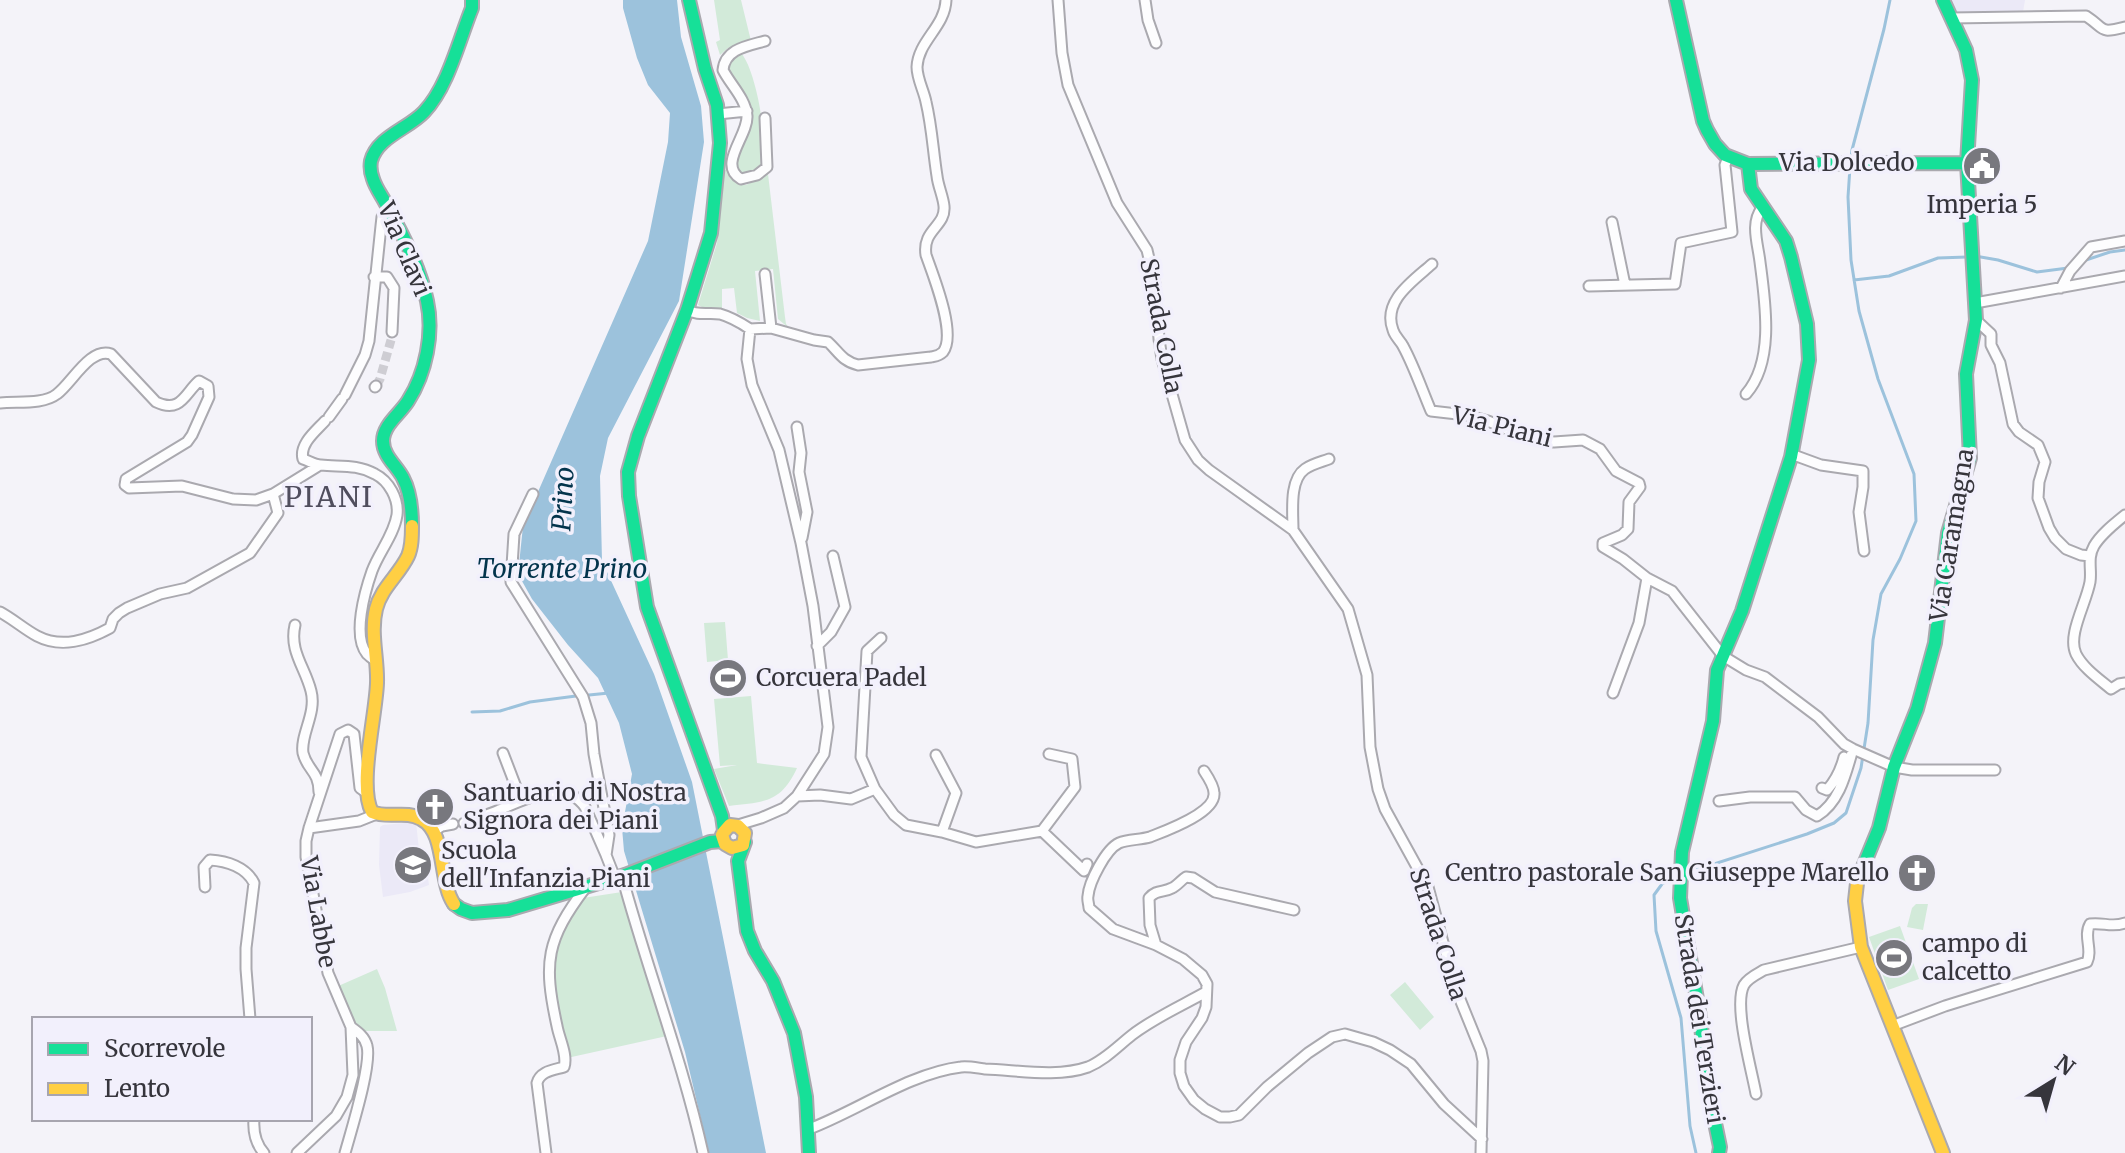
<svg xmlns="http://www.w3.org/2000/svg" width="2125" height="1153" font-family="Merriweather,serif">
<style>
.built{fill:#ebe9f7}
.green{fill:#d2ead9}
.water{fill:#9cc2dc}
.lines{fill:none;stroke-linecap:round;stroke-linejoin:round}
.stream{stroke:#9cc2dc;stroke-width:3}
.street-tunnel{stroke:#cecdd3;stroke-width:9;stroke-dasharray:9 4.5;stroke-linecap:butt}
.street-casing{stroke:#aaa9af;stroke-width:13}
.fast-casing{stroke:#aaa9af;stroke-width:16}
.slow-casing{stroke:#aaa9af;stroke-width:16}
.street{stroke:#fdfdfe;stroke-width:9}
.fast{stroke:#16e098;stroke-width:12}
.slow{stroke:#ffcf43;stroke-width:12}
.labels{text-anchor:middle;stroke-width:7;stroke-linejoin:round;paint-order:stroke}
.street-label{font-size:24px;fill:#36353c;stroke:#f2f0fc}
.poi-label{font-size:24px;fill:#36353c;stroke:#f2f0fc;text-anchor:start}
.water-label{font-size:26px;font-style:italic;fill:#03344c;stroke:#f2f0fc}
.quarter-label{font-size:28px;letter-spacing:2px;fill:#504e5e;stroke:#f2f0fc}
</style>
<rect width="100%" height="100%" fill="#f4f3f9"/>
<!-- built -->
<path class="built" d="M1951,0H2025L2023,12L1956,14Z
M416,822L419,850H424L429,885L410,892L383,897L379,865L380,827L383,825Z"/>
<!-- green -->
<path class="green" d="M714,0H741L751,41L728,48L720,55L716,42L720,40Z
M741,53C751,64 759,99 761,115L759,116L761,167C751,173 745,178 734,170C739,149 758,125 748,103C744,92 734,81 727,71L730,58Z
M724,170H727L733,180L746,185L768,174L785,317L786,324L790,329L778,319L773,269L755,271L760,321L747,318L737,313L734,288L722,289V309L704,308L698,305L717,243Z
M725,622L728,660L707,662L704,623Z
M726,666L727,691L714,692L713,667Z
M729,666H742L744,691L731,692Z
M751,696L757,763L797,768C781,803 764,802 729,806L714,769L737,765L720,766L714,699Z
M622,892L667,1036L567,1058L555,1010L552,953L564,925L583,898Z
M1916,904H1928L1923,930L1907,927L1912,908Z
M1900,926L1919,979L1888,990L1869,937Z
M377,969L385,988L397,1031H359L336,987Z
M1405,982L1434,1017L1420,1030L1390,995Z"/>
<!-- water -->
<path class="water" d="M623,0H677L681,37L701,106L704,142L679,301L608,438L600,476L602,561L654,674L692,782L766,1153H709L685,1052L624,851L622,828L632,774L619,723L598,678L568,645L532,599L518,574L523,526L648,241L668,142L670,113L648,85L637,58L623,8Z"/>
<g class="lines">
<!-- stream -->
<path class="stream" d="M1851,159L1852,150L1884,29L1890,0
M1975,256L1998,260L2037,272L2068,268
M2083,261L2110,252L2125,250
M1854,280L1889,276L1938,258L1967,257
M589,695L609,693
M472,712L500,711L530,702L576,696
M1686,873L1807,834L1834,823L1846,813L1861,768L1868,723L1873,640L1881,594L1900,559L1916,521L1914,474L1878,379L1859,311L1851,260L1848,197L1850,167
M1678,875L1662,884L1654,895L1656,931L1681,1018L1690,1126L1696,1153"/>
<!-- street-tunnel -->
<path class="street-tunnel" d="M376,386L380,379L391,340"/>
<!-- street casing -->
<g class="street-casing">
<path id="street" d="M1058,0L1062,53L1068,85L1117,203L1147,250L1155,284L1159,339L1162,359L1185,440L1198,460L1209,470L1293,530L1348,609L1367,675L1370,747L1378,789L1385,809L1428,887L1455,987L1481,1051L1483,1061L1481,1153
M1145,0L1148,20L1156,43
M1951,18L2086,16C2106,29 2098,34 2125,27
M765,41C747,46 725,49 723,70C730,84 746,99 747,116C748,136 717,165 741,179L757,175L767,167L765,118
M718,114L747,111
M1612,222L1625,285
M1432,264C1413,281 1382,301 1393,330C1395,337 1400,340 1403,346C1414,366 1422,390 1431,411L1466,415L1488,421L1521,435L1541,440L1554,442L1583,440L1600,449L1616,471L1639,483L1640,487L1629,502L1628,529L1622,535L1603,543V547L1623,559L1647,578L1672,591L1723,656L1746,670L1765,677L1818,717L1844,744L1853,749L1894,767L1912,770H1995
M765,274L771,328
M374,277H387L394,288L392,332
M1589,286L1675,284L1681,243L1732,232L1725,165L1728,157
M2061,288L2070,271L2091,247L2125,241
M1975,303L2125,276
M687,310C698,316 709,312 720,314C731,317 741,323 750,329L747,359L752,385L779,450L801,543L813,606L828,727L824,754L797,796L784,808L761,818L738,825
M1976,320L1991,334V345L2000,363L2013,424L2019,432L2038,445L2045,462L2039,482L2038,498L2049,528L2055,538L2066,549L2081,555L2090,556
M750,329L771,328L814,340L828,342C839,352 842,361 858,365L931,357C936,356 939,356 943,352C957,334 933,275 926,255C922,229 946,227 944,206C943,196 938,186 937,176C933,151 932,127 926,102C924,91 917,79 917,67C918,41 945,27 946,0
M375,387L376,386
M1746,394C1775,361 1765,301 1760,262C1758,244 1750,223 1762,208
M345,395L365,355L369,341L381,226L382,217L389,208
M0,403C17,401 43,405 57,394C72,383 90,347 111,354L156,402C181,414 185,393 199,381L208,386L209,397L192,435L187,442L126,479L125,485L129,488L182,486L233,499L256,500L273,494L320,465
M329,417L342,399
M325,421C316,431 299,444 303,459C309,461 315,465 321,465C340,467 357,464 375,474C389,481 399,499 397,515C394,535 379,552 372,571C365,591 352,636 367,654C370,657 373,659 377,662
M797,427L801,453L799,472L807,512L802,538
M1791,454L1821,465L1863,471V487L1859,512L1864,551
M533,494L514,534L511,582L583,697L591,723L594,754L609,835L606,855L615,878
M2125,515C2114,524 2101,534 2094,546C2087,558 2092,570 2090,582C2086,604 2067,635 2076,654C2083,668 2099,679 2111,689L2119,684L2125,683
M1293,530C1293,512 1289,480 1305,469C1312,464 1321,462 1329,459
M0,612C13,619 24,629 37,636C62,649 88,640 110,628L113,619L119,613L127,608L160,594L187,588L250,553L278,513L273,494
M295,625C289,651 305,667 311,691C317,713 300,735 303,753C307,770 319,771 319,792
M881,638L867,651L861,757L875,789L894,815L906,825L942,832L976,842L1042,831L1084,871L1087,864
M817,646L831,632L845,607L833,556
M1613,693L1639,623L1647,578
M503,753L521,800
M936,755L956,793L942,832
M1204,771C1208,777 1214,786 1214,793C1216,813 1165,831 1150,837C1140,840 1128,839 1119,843C1106,849 1089,882 1088,896C1087,900 1089,904 1089,908L1113,929L1156,945L1183,959L1202,975L1207,984L1206,1007L1202,1018L1186,1042L1180,1060V1073L1184,1086L1194,1100L1205,1109L1220,1117H1230L1239,1115L1267,1087L1308,1053L1332,1037L1345,1034L1373,1042L1390,1050L1411,1064L1444,1104L1482,1139
M1822,788L1827,790C1836,780 1841,769 1844,757
M797,796L820,795L851,799L875,789
M1719,801L1750,797H1795L1806,810L1817,816C1840,802 1846,773 1853,749
M464,823C476,818 488,815 499,810C524,800 565,777 585,807L606,855
M309,828L359,821L374,815
M434,831L442,826L453,824
M1042,831L1075,787L1072,759L1049,754
M622,876C647,969 682,1059 703,1153
M205,887L204,867L210,860C227,861 246,867 254,883L246,948V969L250,1019
M1156,945L1150,925L1149,898C1157,889 1163,893 1172,888C1177,886 1181,880 1186,877L1193,878L1215,892L1294,910
M1892,1026L1945,1006L2087,962C2093,950 2083,936 2090,924C2103,922 2112,928 2125,923
M1756,1094C1752,1071 1733,1005 1744,985C1748,978 1757,974 1764,970L1861,947
M254,1119C253,1132 255,1143 264,1153
M809,1129C857,1111 910,1073 961,1067C968,1066 977,1068 985,1069C1017,1070 1057,1078 1088,1067C1105,1060 1118,1046 1132,1035C1154,1018 1181,1006 1206,992
M297,1153L336,1116L347,1097L353,1075L351,1027L328,973L306,857V841L309,828L340,734L348,730L354,734L360,788L367,793
M345,1153C351,1131 372,1065 367,1046C365,1037 358,1032 351,1027
M546,1153L537,1083C540,1071 554,1070 564,1067C568,1055 559,1038 557,1026C543,962 546,940 586,887"/>
</g>
<!-- fast casing -->
<g class="fast-casing">
<path id="fast" d="M689,0L705,69L717,105L720,143L711,233L687,310L638,436L628,472L629,496L647,607L722,816L724,830
M1676,0L1703,121L1707,130L1715,144L1725,155L1748,164L1967,163
M412,526C412,510 411,493 403,478C397,466 383,456 383,441C383,425 400,414 408,401C426,373 434,333 427,301C420,268 403,235 387,206C383,197 376,189 373,179C371,174 370,167 371,161C377,137 408,129 424,112C448,87 459,40 472,8V0
M745,842L738,861L747,931L755,951L773,981L794,1033L806,1097L809,1153
M1863,867L1879,828L1894,767L1917,709L1935,643L1948,533L1970,458L1966,374L1976,320L1967,163L1972,80L1966,50L1943,0
M454,904L461,909L472,913L508,910L625,875L710,842L723,841
M1719,1153L1720,1147L1708,1089L1700,1017L1680,898L1682,852L1713,721L1717,670L1742,611L1791,457L1809,360L1807,324L1791,257L1786,241L1751,189L1748,164"/>
</g>
<!-- slow casing -->
<g class="slow-casing">
<path id="slow" d="M412,526C412,536 412,547 408,556C399,575 381,588 376,609C370,633 378,659 377,683C376,715 358,786 372,812C388,819 406,810 421,819C447,832 438,881 454,904
M722,835L725,844L732,848L743,845L745,833L738,826L730,825L723,833
M1863,867L1857,883L1855,901L1861,947L1943,1153"/>
</g>
<!-- street -->
<use href="#street" class="street"/>
<!-- fast -->
<use href="#fast" class="fast"/>
<!-- slow -->
<use href="#slow" class="slow"/>
</g>
<!-- icons -->
<defs>
<g id="civic-disc" transform="scale(2)"><circle r="9.5" fill="#78787e" stroke="#f2f0fc"/><path d="M-.6-6.5H3V-4.5H.6V-3L4-1V1h2V6H-6V1h2V-1L-.6-3ZM-1.2 2.5V6h2.4V2.5Z" fill="#fff"/></g>
<g id="stadium-disc" transform="scale(2)"><circle r="9.5" fill="#78787e" stroke="#f2f0fc"/><path d="M0-5a6.5 5 0 1 0 0 10a6.5 5 0 1 0 0-10ZM-3.5-1.8h7v3.6h-7Z" fill="#fff"/></g>
<g id="church-disc" transform="scale(2)"><circle r="9.5" fill="#78787e" stroke="#f2f0fc"/><path d="M-1.2-6h2.4v3.5h3.3v2.4h-3.3V6h-2.4V-.1h-3.3v-2.4h3.3Z" fill="#fff"/></g>
<g id="school-disc" transform="scale(2)"><circle r="9.5" fill="#78787e" stroke="#f2f0fc"/><path d="M0-5L7-2L0 1L-7-2ZM-4 1L0 2.5L4 1V4Q0 6-4 4Z" fill="#fff"/></g>
</defs>
<g fill-rule="evenodd">
<use href="#civic-disc" x="1982" y="166"/>
<use href="#stadium-disc" x="728" y="678"/>
<use href="#church-disc" x="435" y="807"/>
<use href="#school-disc" x="413" y="865"/>
<use href="#church-disc" x="1917" y="873"/>
<use href="#stadium-disc" x="1894" y="958"/>
</g>
<g class="labels">
<!-- street labels -->
<g class="street-label">
<text x="1847" y="171">Via Dolcedo</text>
<text transform="translate(404 249) rotate(67)" y="8">Via Clavi</text>
<text transform="translate(1161 326) rotate(79)" y="8">Strada Colla</text>
<text transform="translate(1502 427) rotate(14)" y="8">Via Piani</text>
<text transform="translate(1952 535) rotate(-81)" y="8">Via Caramagna</text>
<text transform="translate(318 912) rotate(80)" y="8">Via Labbe</text>
<text transform="translate(1438 934) rotate(72)" y="8">Strada Colla</text>
<text transform="translate(1699 1019) rotate(81)" y="8">Strada dei Terzieri</text>
</g>
<!-- poi labels -->
<g class="poi-label">
<text x="1982" y="213" text-anchor="middle">Imperia 5</text>
<text x="756" y="686">Corcuera Padel</text>
<text x="463" y="801">Santuario di Nostra<tspan x="463" dy="28">Signora dei Piani</tspan></text>
<text x="441" y="859">Scuola<tspan x="441" dy="28">dell'Infanzia Piani</tspan></text>
<text x="1889" y="881" text-anchor="end">Centro pastorale San Giuseppe Marello</text>
<text x="1922" y="952">campo di<tspan x="1922" dy="28">calcetto</tspan></text>
</g>
<!-- water labels -->
<g class="water-label">
<text transform="translate(563 499) rotate(-87)" y="9">Prino</text>
<text x="562" y="578">Torrente Prino</text>
</g>
<!-- quarter labels -->
<g class="quarter-label">
<text x="329" y="507">PIANI</text>
</g>
</g>
<!-- legend -->
<rect x="32" y="1017" width="280" height="104" fill="#f2f0fc" stroke="#a7a5af" stroke-width="2"/>
<rect x="48" y="1043" width="40" height="12" fill="#16e098" stroke="#a7a5af" stroke-width="2"/>
<text x="104" y="1057" font-size="24" fill="#36353c">Scorrevole</text>
<rect x="48" y="1083" width="40" height="12" fill="#ffcf43" stroke="#a7a5af" stroke-width="2"/>
<text x="104" y="1097" font-size="24" fill="#36353c">Lento</text>
<!-- north arrow -->
<g transform="translate(2053 1081) rotate(37)" stroke="#f2f0fc" stroke-width="6" paint-order="stroke">
<path d="M0-6L14 30L0 20L-14 30Z" fill="#36353c"/>
<text y="-12" font-size="22" font-weight="bold" text-anchor="middle" fill="#36353c">N</text>
</g>
</svg>
